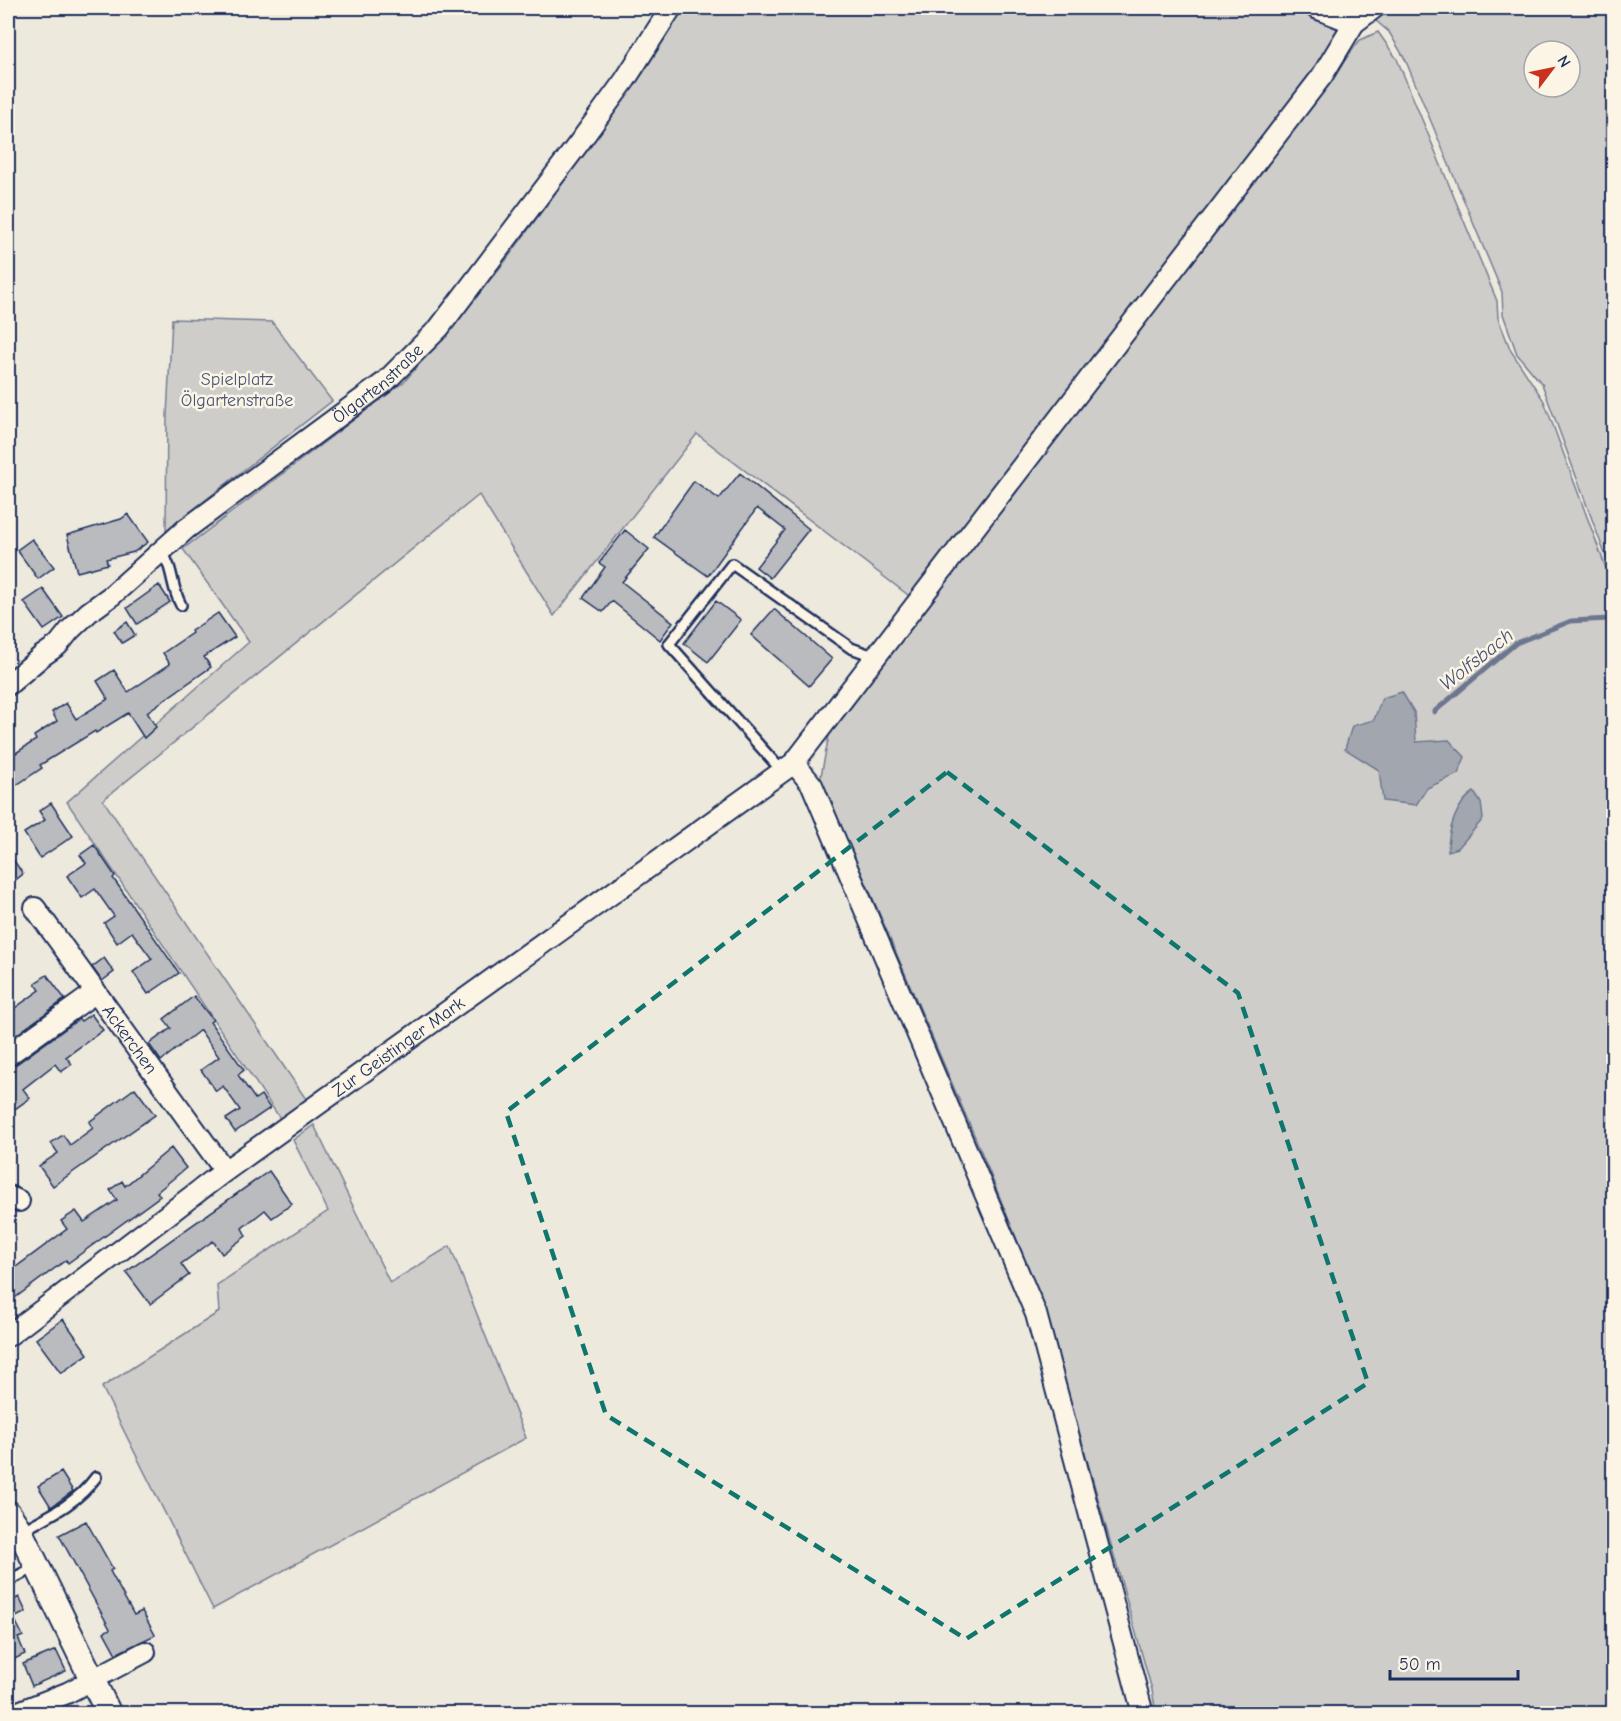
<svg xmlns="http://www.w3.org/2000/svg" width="1621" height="1721" font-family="'Comic Neue',sans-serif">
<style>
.green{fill:#cfcdca;stroke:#757e94;stroke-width:1.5;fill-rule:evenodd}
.water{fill:#a2a7af;stroke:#6c778f;stroke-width:1.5}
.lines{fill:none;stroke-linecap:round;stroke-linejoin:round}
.stream{stroke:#6c778f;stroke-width:5}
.building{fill:#babbbe;stroke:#1b2f5e;stroke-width:1.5}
.service-casing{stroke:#1b2f5e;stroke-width:14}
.minor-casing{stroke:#1b2f5e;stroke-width:24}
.tertiary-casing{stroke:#1b2f5e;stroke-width:28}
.service{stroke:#fcf5e5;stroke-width:9}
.minor{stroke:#fcf5e5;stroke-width:20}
.tertiary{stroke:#fcf5e5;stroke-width:24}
.marked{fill:none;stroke:#0f766e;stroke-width:4.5;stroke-dasharray:12 8;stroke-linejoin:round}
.labels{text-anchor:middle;stroke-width:5;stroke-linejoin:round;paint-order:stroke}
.park-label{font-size:18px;fill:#485679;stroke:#fcf5e5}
.street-label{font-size:18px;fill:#1b2f5e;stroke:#fcf5e5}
.water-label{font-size:20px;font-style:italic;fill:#445376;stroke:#fcf5e5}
</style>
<rect width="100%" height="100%" fill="#eee9dd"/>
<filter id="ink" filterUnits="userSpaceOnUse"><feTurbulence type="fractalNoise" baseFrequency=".0167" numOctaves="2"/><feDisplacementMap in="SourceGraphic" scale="12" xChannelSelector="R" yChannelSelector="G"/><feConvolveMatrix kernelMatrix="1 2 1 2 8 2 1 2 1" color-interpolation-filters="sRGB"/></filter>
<g filter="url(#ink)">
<!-- green -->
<path class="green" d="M684,8H1293L1325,15L1337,27V38L912,598L697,434L554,616L479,495L103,800L308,1102L281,1120L67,802L249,642L183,549L405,381L504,263L643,73Z
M1386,8H1613V576L1542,384L1517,354L1503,314L1502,292L1405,59L1389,32L1375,20L1379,11ZM1534,51H1570V87H1534Z
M1378,32L1397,59L1497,301L1498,318L1511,351L1544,401L1613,587V1713H1156L1152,1690L1044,1307L981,1151L868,887L820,781L829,735L1360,40Z
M172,319L272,322L332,401L166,531L167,416Z
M314,1125L390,1283L450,1246L526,1438L213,1609L102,1387L219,1312L217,1285L328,1211L293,1140Z"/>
<!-- water -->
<path class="water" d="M1402,692L1414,712L1416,742L1449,740L1465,757L1458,774L1427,788L1416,805L1383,801L1379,770L1345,749L1352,726L1374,720L1382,698Z
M1474,792L1481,803L1483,819L1458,848L1448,851C1448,831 1456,803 1474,792Z"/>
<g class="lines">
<!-- stream -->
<path class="stream" d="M1434,712L1516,643L1571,621L1609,619"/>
</g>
<!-- building -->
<path class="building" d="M740,473L809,529L770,578L756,567L785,530L757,508L708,576L654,537L694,481L719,499Z
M128,514L148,542L134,552L106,559L108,564L77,572L67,535L121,519Z
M625,530L649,549L622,582L673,622L660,640L612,601L603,612L583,598L605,567L599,563Z
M32,539L54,567L38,579L17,550Z
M159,585L170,602L137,624L127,608Z
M43,589L63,617L44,630L24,602Z
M716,601L741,620L708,662L684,643Z
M774,609L832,659L809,686L751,635Z
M218,613L235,637L204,657L211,667L147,712L156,727L144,738L128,713L96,733L95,731L40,765L42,768L12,788L8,781V758L36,740L34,736L57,721L52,712L66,703L76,719L108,699L97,681L114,670L128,692L170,664L163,653L192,633L191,631Z
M127,622L135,635L122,643L114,631Z
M51,803L73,836L40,858L24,833L45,820L39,811Z
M94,845L115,876L113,878L179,973L148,994L133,972L152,959L132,932L117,943L104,923L114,916L95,889L82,898L67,876L86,863L80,855Z
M8,852L23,874L8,886Z
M104,958L114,972L102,981L92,967Z
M47,975L65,999L8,1041V1013L40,990L35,983Z
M194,996L213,1020L210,1022L244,1070L238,1075L255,1099L261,1095L270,1108L235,1132L226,1119L240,1110L223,1086L216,1091L201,1070L219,1057L200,1030L161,1061L149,1044L171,1028L164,1019Z
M91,1014L103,1030L66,1057L72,1064L61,1072L55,1064L23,1089L30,1098L8,1114V1067L15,1065L79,1019L81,1021Z
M135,1088L155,1115L53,1186L39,1166L58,1153L51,1143L63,1135L70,1145L93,1128L89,1122Z
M171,1148L186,1168L157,1192L160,1196L68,1263L66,1260L8,1303V1273L67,1229L61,1221L76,1211L84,1222L117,1200L110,1190L122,1181L125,1186Z
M269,1171L292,1204L272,1218L265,1210L242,1228L246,1236L222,1254L213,1241L181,1264L189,1275L150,1304L126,1272Z
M63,1319L88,1354L61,1373L36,1339Z
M61,1472L73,1491L51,1507L38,1486Z
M86,1521L113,1569L110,1571L134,1615L142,1611L155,1635L116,1654L104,1632L110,1629L59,1535Z
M19,1597L26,1612L14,1618L23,1636L18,1638L25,1654L8,1662V1603Z
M56,1650L66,1671L32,1686L23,1664Z"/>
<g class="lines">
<!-- service casing -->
<g class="service-casing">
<path id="service" d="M161,550C175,572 170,585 181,605
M782,771L669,644L732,564L851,648L876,657
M21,1531C51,1515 76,1504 96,1477
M8,1581L35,1567"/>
</g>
<!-- minor casing -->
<g class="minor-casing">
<g id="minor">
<path d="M1316,8L1354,23"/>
<path id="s1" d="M8,685L42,656L58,645L70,630L89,612L111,596L186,529L385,382L439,328L579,143L625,80L671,8"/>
<path d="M794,763L812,785L1036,1314L1143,1714"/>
<path id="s2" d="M35,908L225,1171"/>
<path d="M8,1055L96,992"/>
<path d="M8,1196L19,1201"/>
<path id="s3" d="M8,1336L225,1171L794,763L1322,76L1354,23L1374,8"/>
<path d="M8,1709L16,1713L67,1693L145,1652"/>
</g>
</g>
<!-- tertiary casing -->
<g class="tertiary-casing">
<path id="tertiary" d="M8,1513L20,1531L109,1714"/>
</g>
<!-- service -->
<use href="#service" class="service"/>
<!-- minor -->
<use href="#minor" class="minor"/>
<!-- tertiary -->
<use href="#tertiary" class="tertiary"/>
</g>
</g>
<!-- marked area -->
<path class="marked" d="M947,772L1238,993L1368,1383L966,1639L606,1415L506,1112Z"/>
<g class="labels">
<!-- park labels -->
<g class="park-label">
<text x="237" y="385">Spielplatz<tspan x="237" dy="21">Ölgartenstraße</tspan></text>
</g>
<!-- street labels -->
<g class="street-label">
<text dy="6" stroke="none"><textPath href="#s1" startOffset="478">Ölgartenstraße</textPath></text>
<text dy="6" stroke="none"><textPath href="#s2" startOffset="162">Ackerchen</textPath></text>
<text dy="6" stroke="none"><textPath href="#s3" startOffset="486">Zur Geistinger Mark</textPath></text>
</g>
<!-- water labels -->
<g class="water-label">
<text transform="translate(1476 659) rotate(-38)" y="7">Wolfsbach</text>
</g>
</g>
<!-- margin -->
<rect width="1621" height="1721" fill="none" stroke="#fcf5e5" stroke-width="30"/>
<rect x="15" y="15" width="1591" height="1691" fill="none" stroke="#1b2f5e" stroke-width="2" filter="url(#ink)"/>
<!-- north arrow -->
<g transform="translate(1552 69) rotate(58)"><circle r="28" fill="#fcf5e5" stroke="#a2a6af" stroke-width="1.5"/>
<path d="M0-4.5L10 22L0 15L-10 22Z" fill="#c8321e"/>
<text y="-9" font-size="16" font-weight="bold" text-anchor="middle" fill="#1b2f5e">N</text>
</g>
<!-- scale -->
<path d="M1390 1670v9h128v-9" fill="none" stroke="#1b2f5e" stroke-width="3"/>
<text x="1399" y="1670" font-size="18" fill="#1b2f5e" stroke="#fcf5e5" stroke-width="4.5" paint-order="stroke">50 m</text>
</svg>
